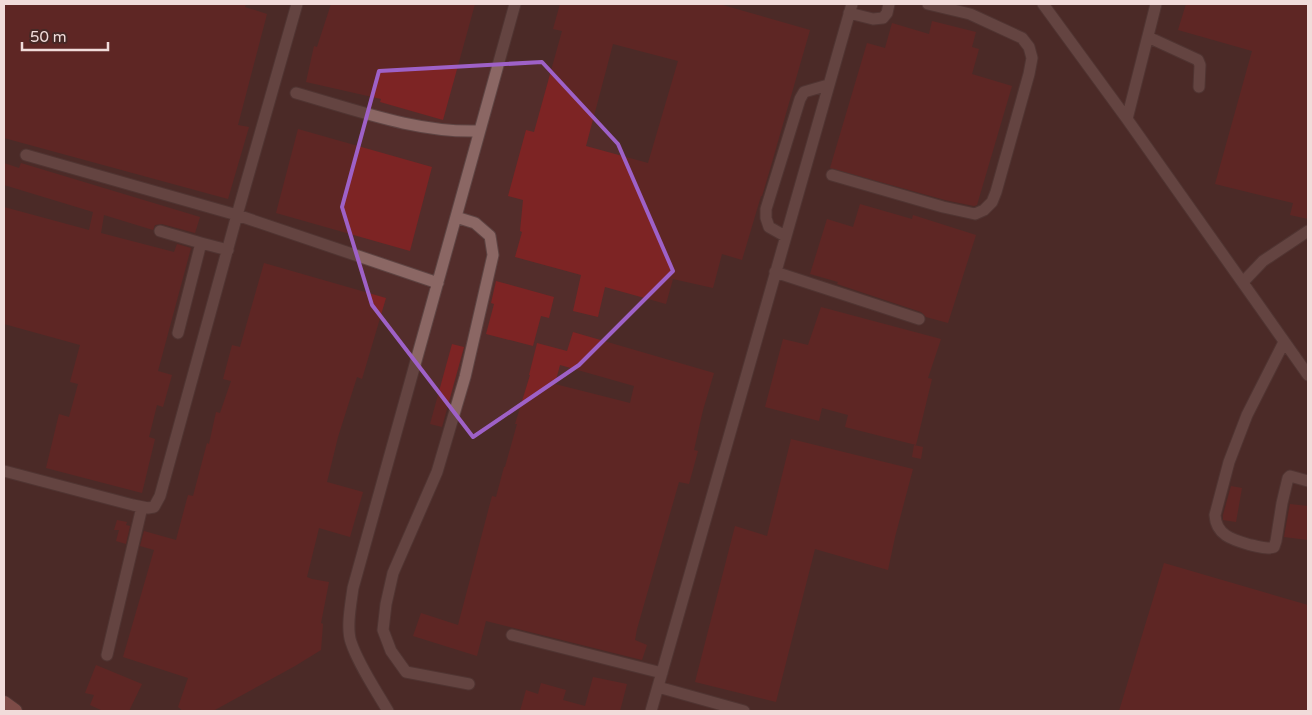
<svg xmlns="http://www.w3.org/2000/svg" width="1312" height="715" font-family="'Varela Round',sans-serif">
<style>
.built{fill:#532d2b}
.building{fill:#7d2424;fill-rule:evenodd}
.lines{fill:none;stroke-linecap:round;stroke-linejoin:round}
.minor-casing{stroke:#5e4443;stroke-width:13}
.major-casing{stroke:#5e4443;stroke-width:16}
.minor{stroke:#8b6764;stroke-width:11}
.major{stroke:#c07772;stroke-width:14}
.marked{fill:none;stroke:#9e61c7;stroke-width:4;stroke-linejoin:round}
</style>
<rect width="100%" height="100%" fill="#462825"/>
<!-- built -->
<path class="built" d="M4,4H1308V711H4Z"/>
<!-- building -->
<path class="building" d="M4,4H246L245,7L267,14L238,125L249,127L228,199L4,138Z
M331,4H475L443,120L380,102L381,99L306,82L314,46L317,47Z
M560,4H719L810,30L768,176L762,196H761L742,260L722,254L713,288L673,279L666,304L605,287L598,317L573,311L581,275L515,257L522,232L520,231L523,200L508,196L526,130L534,132L562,31L553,29ZM613,44L678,61L648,163L586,146Z
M1186,4H1308V219L1290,215L1293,203L1215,184L1252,51L1178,30Z
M932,21L976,32L972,47L979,49L972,74L1012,86L977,205L974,206L945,200L830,168L867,43L885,48L892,23L929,34Z
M298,129L432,167L410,251L276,213Z
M4,163L19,168L21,163L200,217L195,233L162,224L155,225L153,230L104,215L101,233L174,252L177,244L191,248L158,371L172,375L163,407L157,405L149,437L155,439L142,493L46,468L59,414L69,417L78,384L70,382L80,345L4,324V207L89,230L93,212L4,185Z
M860,204L912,219L913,215L976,235L948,323L926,317L921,312L837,284L838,282L810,274L827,219L853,227Z
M264,263L386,298L362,379L357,377L338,437L327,482L363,492L350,537L319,528L307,577L312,579L329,582L321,623L323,624L321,650L295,666L213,711H183L178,707L188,678L123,657L154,550L140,546L144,531L176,540L188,495L193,496L207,443L209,444L216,412L220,413L231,381L223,379L232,345L240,347Z
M496,281L554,297L549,318L541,316L533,346L486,334L494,304L491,303Z
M821,307L941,339L928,378L932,379L916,445L845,427L848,415L822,408L819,421L765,407L783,339L808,345Z
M573,332L714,373L703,410L694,450L698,451L689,484L679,482L637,629L635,640L647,645L642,660L486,621L477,656L413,636L421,613L458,625L492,496L496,497L504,467H505L517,424H515L530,375H529L537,343L567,351ZM560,365L634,386L630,403L555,384Z
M452,344L464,347L442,427L430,424Z
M791,439L913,469L895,537L888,570L815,549L776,702L695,682L735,526L767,536Z
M914,445L923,447L921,459L912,457Z
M1231,486L1242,488L1236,522L1223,520V515Z
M1290,504L1308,506V540L1284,537Z
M117,520L127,522L126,525L130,526L126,544L116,541L119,530H114Z
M1164,563L1308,605V711H1119Z
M96,665L142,684L129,711H103L90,705L94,695L85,693Z
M593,677L627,684L620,711H520L526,690L538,694L541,683L566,690L563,700L585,706Z"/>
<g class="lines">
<!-- minor casing -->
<g class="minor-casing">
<path id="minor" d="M297,4L237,215L438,283
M1043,4L1127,119L1308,375
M849,13L873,19L883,18L887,13L889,4
M1148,37L1198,60L1200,65L1199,87
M296,93C356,110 417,133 479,131
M1127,119L1156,4
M832,175L943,207L975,214L984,210L992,202L996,192L1029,74L1032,58L1029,47L1022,38L970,14L928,4
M456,217L475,223L490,236L493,255L465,377L437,472L393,573L386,604L383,630L391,651L406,672L469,684
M160,231L201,243
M785,236L769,227L766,218V209L800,99L804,92L828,85
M775,272L919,319
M1243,282L1263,261L1308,231
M178,333L201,243L228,250
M1284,342L1247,415L1229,462L1215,515C1216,536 1234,540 1251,545C1258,546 1266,550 1274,547L1276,541L1282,503L1288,478L1290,476L1308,481
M4,471L133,505L148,508L154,507L160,496L237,215L26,155
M512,635L662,673
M107,655L142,507
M658,687L744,711
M388,711C376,690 359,666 351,642C346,628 351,603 353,588L515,4
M651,711L852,4"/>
</g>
<!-- major casing -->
<g class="major-casing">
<path id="major" d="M4,703L15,711"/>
</g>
<!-- minor -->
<use href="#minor" class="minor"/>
<!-- major -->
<use href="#major" class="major"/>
</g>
<!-- marked area -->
<path d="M0 0H1312V715H0ZM542,62L618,144L673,271L579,365L473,437L372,305L342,207L379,71Z" fill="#462825" fill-opacity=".55" fill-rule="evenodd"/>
<path class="marked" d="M542,62L618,144L673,271L579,365L473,437L372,305L342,207L379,71Z"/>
<!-- border -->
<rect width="1312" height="715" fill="none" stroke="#f1dcda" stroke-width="10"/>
<!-- scale -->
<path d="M22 42v8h86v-8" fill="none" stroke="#f1dcda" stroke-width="2.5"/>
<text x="30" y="42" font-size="15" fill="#f1dcda" stroke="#462825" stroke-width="4" paint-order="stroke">50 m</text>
</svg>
